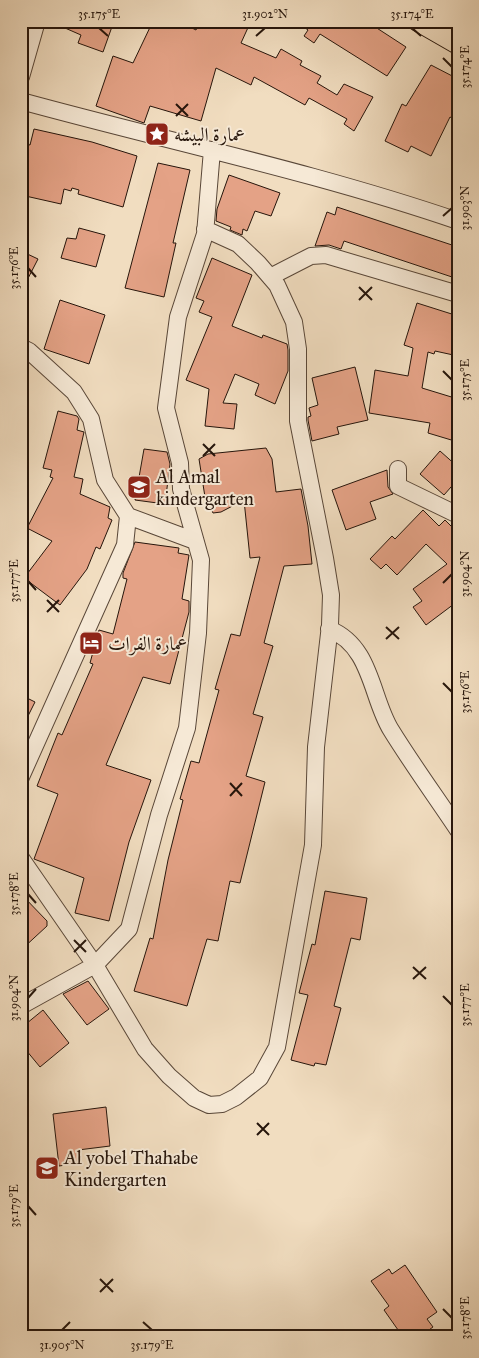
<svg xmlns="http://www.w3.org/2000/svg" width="479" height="1358" font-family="'IM FELL Great Primer',Amiri,serif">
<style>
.building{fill:#e4a286;stroke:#26150b}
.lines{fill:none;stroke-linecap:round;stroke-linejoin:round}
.minor-casing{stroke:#594738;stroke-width:18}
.major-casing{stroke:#26150b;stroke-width:22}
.minor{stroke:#f6e9d6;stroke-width:16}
.major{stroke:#f1ddc0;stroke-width:20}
.ticks{fill:none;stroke:#26150b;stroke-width:2}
.labels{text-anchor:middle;stroke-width:4;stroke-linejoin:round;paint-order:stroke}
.poi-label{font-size:19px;fill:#26150b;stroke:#f6e9d6;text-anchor:start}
.neatline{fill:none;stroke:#26150b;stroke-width:2}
.ticks-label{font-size:12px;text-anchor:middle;fill:#26150b}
</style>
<rect width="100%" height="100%" fill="#f1ddc0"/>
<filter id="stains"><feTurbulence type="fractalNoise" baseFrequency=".004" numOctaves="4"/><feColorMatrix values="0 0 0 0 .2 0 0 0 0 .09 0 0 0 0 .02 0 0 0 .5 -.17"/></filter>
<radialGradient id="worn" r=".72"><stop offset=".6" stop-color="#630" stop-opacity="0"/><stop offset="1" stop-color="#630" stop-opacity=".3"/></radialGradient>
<!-- building -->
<path class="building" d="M49,21H114L103,52L78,43L81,35Z
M153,21H178L196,30L200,21H251L241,43L276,58L281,49L302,61L300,65L321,76L317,83L337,95L344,84L373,97L354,131L344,124L347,119L309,98L305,105L254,77L251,85L216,68L201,121L150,106L144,123L96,106L113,56L133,63Z
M296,21H366L406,47L387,76L320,34L314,43L304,36L308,30Z
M431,65L458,79V108L452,118L450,117L431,156L411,146L408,152L385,141L402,104L406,106Z
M34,129L92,142L137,156L123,207L78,194L79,190L72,188L71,191L64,189L61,204L21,195V143L30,145Z
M158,163L190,170L173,243H176L164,297L125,288Z
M229,175L280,193L271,216L255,211L247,231L243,229L242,235L230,230L231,227L216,221L217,209Z
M337,207L458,247V279L344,241L341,249L329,245L315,246L327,212L335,215Z
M79,228L105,235L96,267L61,258L67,238L76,239Z
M21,251L38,259L21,292Z
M212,258L252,275L232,326L262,338L263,335L287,344L288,350V371L275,404L255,395L259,384L235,374L223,403L237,404L234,429L205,426L209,389L186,380L212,317L199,312L204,301L196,298Z
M60,300L105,315L89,364L44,349Z
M417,303L458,316V356L435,351L434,354L428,352L422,388L458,399V442L428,433L430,423L369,413L375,370L408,376L413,348L404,345Z
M355,367L368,420L337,427L339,434L312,441L308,420V417L311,416L309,408L318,405L312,378Z
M58,411L77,416L79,419L77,430L84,432L74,477L83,479L80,494L110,507L108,518L112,520L100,549L96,547L87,569L60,605L24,578L52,541L27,528L53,478L50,477L52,470L43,468Z
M266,448L272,459L276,492L301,489L308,526L312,564L284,566L264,643L273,646L253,714L263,717L246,776L265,782L240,883L230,881L218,941L207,939L187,1006L134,991L150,938L153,939L168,860L183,800L180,799L191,761L199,763L219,690L215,689L231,634L240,636L260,557L250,558L244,500L221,512L213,513L205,497L199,459L208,454Z
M144,449L167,452L170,464L165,504L135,500Z
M440,451L458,467V479L444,495L420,474Z
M387,470L388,487L393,494L370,502L376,519L346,530L332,490Z
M423,510L439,526L445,520L458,533V601L426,625L413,607L422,601L413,589L447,564L426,544L397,575L386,564L381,569L370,559L392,536L395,539Z
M135,542L179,548L178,553L189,555L182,599L189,601V612L170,684L143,677L106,765L151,780L129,842L109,921L75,913L84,878L34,859L58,794L37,786L58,733L62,735L93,664L90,663L99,630L113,634L127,579L123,578V573Z
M21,695L35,702L21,730Z
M325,891L367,898L360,940L351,938L334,1006L341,1008L326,1065L315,1063L314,1066L291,1060L308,995L299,993L312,944L315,945Z
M21,894L47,921V926L21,950Z
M88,981L109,1009L87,1025L63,994Z
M43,1010L69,1043L40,1067L21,1044V1028Z
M106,1107L110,1146L78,1150L79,1163L59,1166L53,1114Z
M405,1265L437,1312L427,1319L433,1327L419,1337H403L384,1310L389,1306L371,1281L389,1269L392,1274Z"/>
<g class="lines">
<!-- minor casing -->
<g class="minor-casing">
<path id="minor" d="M21,77L37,21
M21,101C167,141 315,172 458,221
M270,277L311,256L326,255L458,294
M21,347L29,351L74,392L91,419L105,480L128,516L125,545L21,777
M398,469V486L458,515
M128,516L195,541
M329,629C372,646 371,698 391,730C412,764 436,797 458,830
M21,858L95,965L145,1049L169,1076L194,1098L209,1105L222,1104L236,1097L260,1078L277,1047L313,845L316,747L330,625L331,595L325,558L298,421V349L294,322L277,285L258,263L238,244L205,229
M21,1006L95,965L129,929L159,815L187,728L198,633L201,560L181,489L180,463L166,408L178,317L205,234L212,150"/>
</g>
<!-- major casing -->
<g class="major-casing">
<path id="major" d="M418,21L458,44"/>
</g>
<!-- minor -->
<use href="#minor" class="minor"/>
<!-- major -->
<use href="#major" class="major"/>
</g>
<!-- ticks -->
<path class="ticks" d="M99,28L108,36M412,28L421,36M256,36L265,28M443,58L452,67M176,104L188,116M176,116L188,104M443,216L452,208M28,268L36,277M359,287L372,300M359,300L372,287M443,371L452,380M203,444L215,456M203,456L215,444M28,581L36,590M443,583L452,574M47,600L59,612M47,612L59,600M386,627L399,639M386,639L399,627M443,683L452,692M230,783L242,796M230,796L242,783M28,894L36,903M74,940L86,952M74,952L86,940M413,967L426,979M413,979L426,967M443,996L452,1005M28,998L36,989M257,1123L269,1135M257,1135L269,1123M28,1206L36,1215M100,1279L113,1292M100,1292L113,1279M443,1309L452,1318M143,1322L152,1330M62,1330L70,1322"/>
<!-- icons -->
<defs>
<g id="sight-square" transform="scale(1.25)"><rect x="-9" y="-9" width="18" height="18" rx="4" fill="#8f2418" stroke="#f6e9d6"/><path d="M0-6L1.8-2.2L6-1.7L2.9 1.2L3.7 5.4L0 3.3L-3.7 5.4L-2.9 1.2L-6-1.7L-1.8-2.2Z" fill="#fff"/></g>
<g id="school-square" transform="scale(1.25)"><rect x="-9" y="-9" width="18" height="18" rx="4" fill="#8f2418" stroke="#f6e9d6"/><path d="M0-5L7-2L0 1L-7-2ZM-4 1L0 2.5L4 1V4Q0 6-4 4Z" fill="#fff"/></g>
<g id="hotel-square" transform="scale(1.25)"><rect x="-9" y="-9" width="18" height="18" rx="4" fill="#8f2418" stroke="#f6e9d6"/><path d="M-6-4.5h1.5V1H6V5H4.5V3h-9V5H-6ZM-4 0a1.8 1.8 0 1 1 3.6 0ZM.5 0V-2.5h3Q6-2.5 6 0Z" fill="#fff"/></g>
</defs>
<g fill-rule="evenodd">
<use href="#sight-square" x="157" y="134"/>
<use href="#school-square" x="139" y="487"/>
<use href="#hotel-square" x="91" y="643"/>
<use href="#school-square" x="47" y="1168"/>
</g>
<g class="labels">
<!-- poi labels -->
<g class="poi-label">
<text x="174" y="141">عمارة البيشه</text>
<text x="156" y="483">Al Amal<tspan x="156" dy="22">kindergarten</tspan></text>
<text x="108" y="650">عمارة الفرات</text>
<text x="64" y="1164">Al yobel Thahabe<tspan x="64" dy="22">Kindergarten</tspan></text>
</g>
</g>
<!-- margin -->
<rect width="479" height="1358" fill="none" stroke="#f1ddc0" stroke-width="55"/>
<rect x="28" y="28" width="424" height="1302" class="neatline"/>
<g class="ticks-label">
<text x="99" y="18">35.175°E</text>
<text x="265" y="18">31.902°N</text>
<text x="412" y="18">35.174°E</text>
<text transform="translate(465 67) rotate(-90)" y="4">35.174°E</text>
<text transform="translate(465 208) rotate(-90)" y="4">31.903°N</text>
<text transform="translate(14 268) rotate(-90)" y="4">35.176°E</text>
<text transform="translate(465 380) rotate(-90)" y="4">35.175°E</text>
<text transform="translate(465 574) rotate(-90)" y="4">31.904°N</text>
<text transform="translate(14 581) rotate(-90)" y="4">35.177°E</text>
<text transform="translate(465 692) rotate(-90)" y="4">35.176°E</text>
<text transform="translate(14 894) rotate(-90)" y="4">35.178°E</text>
<text transform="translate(14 998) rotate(-90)" y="4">31.904°N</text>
<text transform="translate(465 1005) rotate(-90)" y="4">35.177°E</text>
<text transform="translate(14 1206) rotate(-90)" y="4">35.179°E</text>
<text transform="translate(465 1318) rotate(-90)" y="4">35.178°E</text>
<text x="62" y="1349">31.905°N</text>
<text x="152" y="1349">35.179°E</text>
</g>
<rect width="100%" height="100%" filter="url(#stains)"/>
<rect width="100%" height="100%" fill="url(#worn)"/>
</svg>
